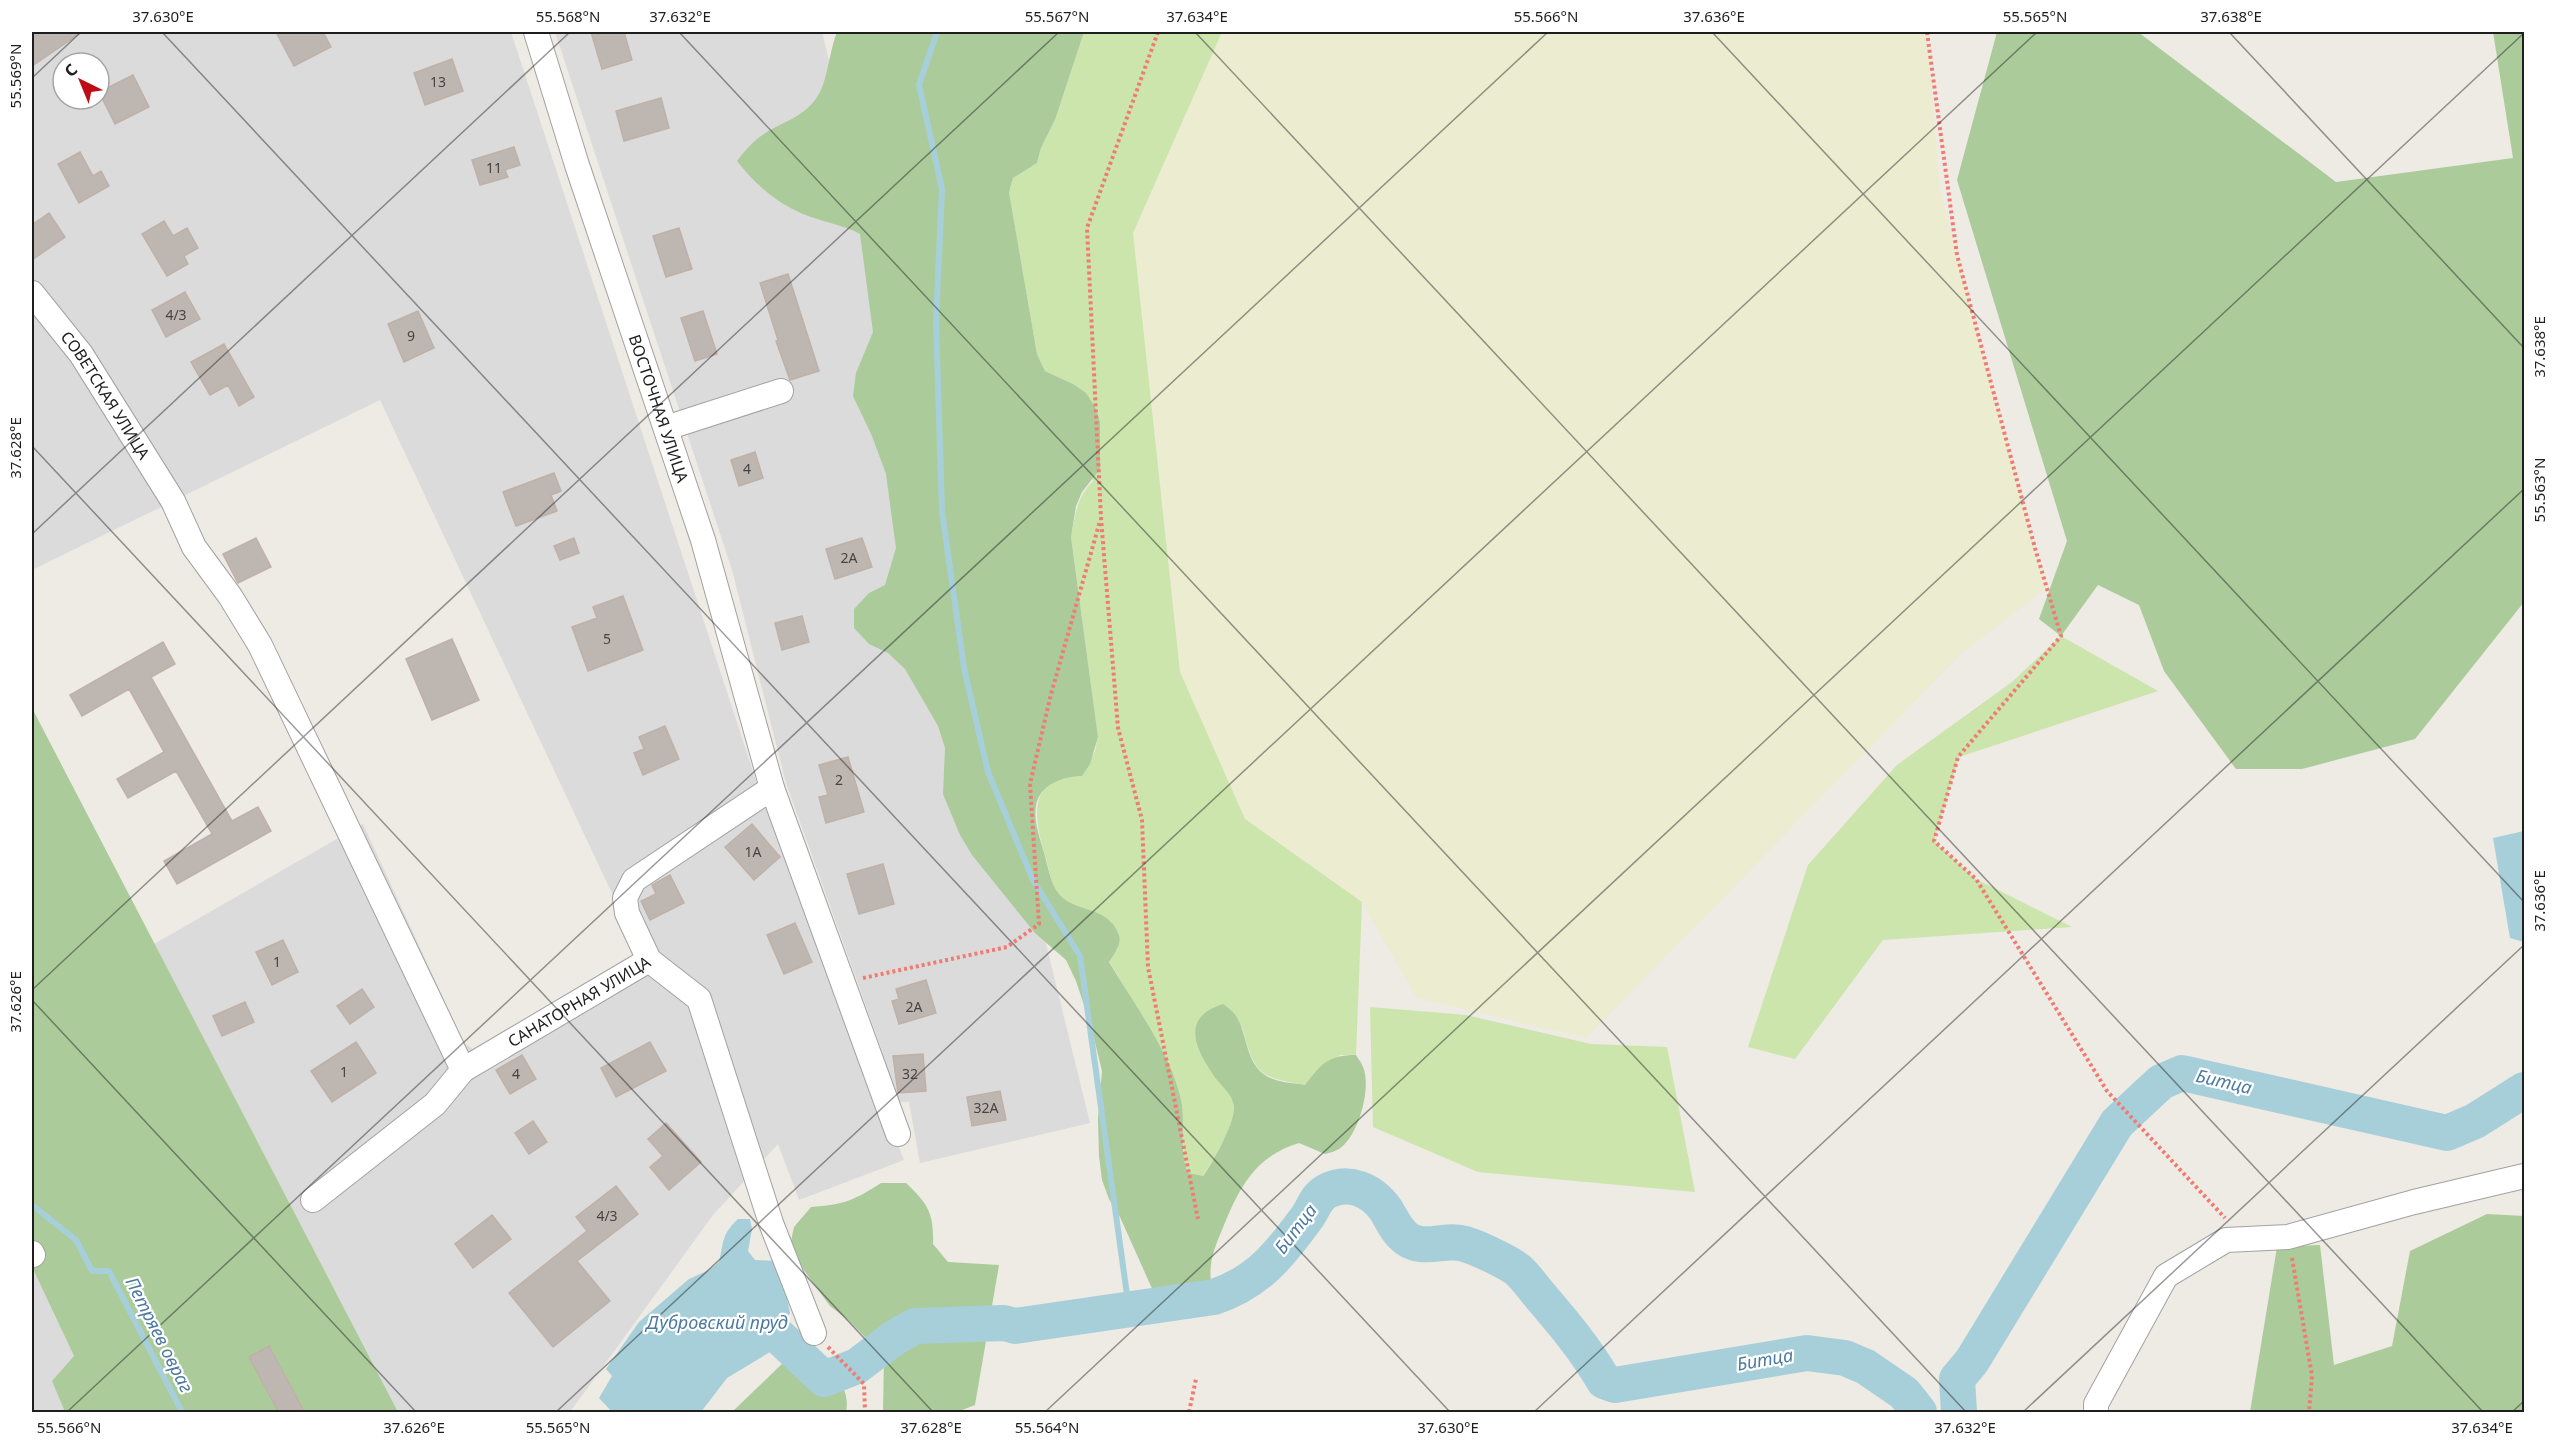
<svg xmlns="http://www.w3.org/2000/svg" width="2556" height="1444" font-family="'Noto Sans',sans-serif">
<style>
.residential{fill:#dcdbdb;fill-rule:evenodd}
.farmland{fill:#ebecd0}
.grass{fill:#cbe5ad}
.forest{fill:#abcb9b}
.water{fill:#a7cfd9}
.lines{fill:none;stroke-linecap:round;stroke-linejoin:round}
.stream{stroke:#a7cfd9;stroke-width:6}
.river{stroke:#a7cfd9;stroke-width:36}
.building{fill:#beb6b1;stroke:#bfb1a7;stroke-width:1.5}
.minor-casing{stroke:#a2a2a2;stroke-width:26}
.path{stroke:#f07b73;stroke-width:4;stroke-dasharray:3 3;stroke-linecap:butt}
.minor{stroke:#fff;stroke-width:24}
.ticks{fill:none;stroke:#1e1e1e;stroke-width:1.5;stroke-opacity:0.45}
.labels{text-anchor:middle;stroke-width:4.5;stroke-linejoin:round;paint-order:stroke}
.number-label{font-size:14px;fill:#464443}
.street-label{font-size:16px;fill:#1e1e1e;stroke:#fff}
.water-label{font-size:18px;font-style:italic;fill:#4d7aa0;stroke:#fff}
.neatline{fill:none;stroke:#1e1e1e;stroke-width:2}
.ticks-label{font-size:15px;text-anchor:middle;fill:#1e1e1e}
</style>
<rect width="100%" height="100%" fill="#eeeae4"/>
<!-- residential -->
<path class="residential" d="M32,32H511L761,796L904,1160L799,1200L778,1144L713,1215L570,1412H398L154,944L363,824L464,1043L476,1051L640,953L380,400L32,570ZM63,63H99V99H63Z
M555,32H822L1090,1123L920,1163L909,1102H892L882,1051L786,783L732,570Z
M32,1267L74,1356L53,1381L65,1412H32Z"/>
<!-- farmland -->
<path class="farmland" d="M1222,32H1927L1940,190L2046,589L1964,651L1586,1038L1417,998L1362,902L1245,819L1180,672L1133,233Z"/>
<!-- grass -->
<path class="grass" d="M1084,32H1222L1133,233L1180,672L1245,819L1362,902L1356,1055H1340L1315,1072L1305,1085C1258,1077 1255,1074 1242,1027L1207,1065C1215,1077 1230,1089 1234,1104C1238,1119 1212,1164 1202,1176L1188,1173C1180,1150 1185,1128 1182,1105C1174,1058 1133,1003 1109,961L1118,949L1111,921C1096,911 1066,905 1058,893C1051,884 1049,869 1046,858C1034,819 1025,778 1082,775L1095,751L1098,737L1071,537C1075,515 1077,497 1093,481L1073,384L1045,371L1037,354L1009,192L1013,178L1037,163L1041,148L1055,120Z
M2061,636L2158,691L1959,757L1934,841L1976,879L2072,927L1883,940L1795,1059L1748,1047L1808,865L1897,765L2012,682Z
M1370,1007L1466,1015L1591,1044L1667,1047L1695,1192L1478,1172L1373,1127Z"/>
<!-- forest -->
<path class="forest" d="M837,32H1084L1055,120L1041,148L1037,163L1013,178L1009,192L1037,354L1045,371L1073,384L1086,393L1095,407L1100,422V469L1082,492L1076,506L1071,537L1098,737L1090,764L1082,776C1063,776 1039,785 1036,806C1033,822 1041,841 1045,856C1048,867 1051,885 1059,894C1075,913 1108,906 1118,933C1123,943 1115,953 1109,962C1134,1004 1174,1057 1182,1105C1185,1128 1179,1150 1188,1173L1203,1176C1212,1164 1236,1121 1234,1106C1232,1093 1221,1086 1214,1076C1194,1047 1181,1017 1223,1004C1228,1008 1233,1011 1236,1016C1249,1037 1245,1069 1273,1079C1282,1083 1295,1083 1305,1085C1321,1064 1328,1055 1356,1055C1358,1059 1362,1063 1363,1067C1372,1088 1358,1137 1339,1149C1335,1151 1330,1153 1325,1154L1299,1143C1256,1156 1240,1186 1224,1225C1215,1247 1207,1263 1212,1287L1154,1293L1120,1217L1109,1199L1102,1180L1099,1156L1098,1118L1102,1071L1091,1026L1076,981L1066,960L1035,933L972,855L960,835L943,794L945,748L938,726L905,669L888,653L869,644L854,628V609L869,593L885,585L896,548L886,474L872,436L853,396L856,373L873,332L860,234C841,224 822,222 803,214C775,202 755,184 737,161C746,149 754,140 767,132C787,120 806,116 819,94C827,81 830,49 837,32Z
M1997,32H2138L2336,182L2513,158L2493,32H2524V602L2415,739L2302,769H2236L2164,671L2139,605L2098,585L2061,636L2039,619L2067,541L1957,180Z
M32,708L398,1412H65L52,1381L74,1356L32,1267Z
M881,1183H906C928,1204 934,1213 933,1244L948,1262L999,1265L975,1405L957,1412H883L884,1356L848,1320L830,1306L789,1250L794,1227L811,1207C843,1205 855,1200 881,1183Z
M2487,1214L2524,1216V1412H2250L2277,1247L2320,1245L2334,1365L2392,1346L2410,1251Z
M805,1357C827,1367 852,1384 846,1412H732L784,1362Z"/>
<!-- water -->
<path class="water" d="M2524,831V942L2510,938L2493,838Z
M738,1219H750L752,1229L748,1251L755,1260L779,1261L790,1313L770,1352L727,1378L701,1412H612L599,1398L612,1376L606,1369L639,1322L689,1279L709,1270L719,1262C724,1242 721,1235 738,1219Z"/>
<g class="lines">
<!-- stream -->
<path class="stream" d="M937,32L919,85L942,189L936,322L942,511L964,668L988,772L1033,880L1080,956L1129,1309
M32,1205L76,1240L92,1271H109L182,1412"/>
<!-- river -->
<path class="river" d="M742,1314L750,1309L824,1379L857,1366L894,1338L915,1326L1004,1323L1015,1326L1214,1297C1259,1282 1281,1253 1308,1216C1314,1207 1316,1197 1327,1191C1349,1180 1372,1190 1386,1210C1392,1220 1397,1232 1407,1239C1424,1251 1446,1238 1465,1244C1478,1248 1508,1262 1518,1270C1527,1278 1534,1289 1542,1298C1565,1325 1586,1350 1604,1381L1615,1385L1807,1353L1845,1358L1866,1367L1904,1393L1919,1412
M1959,1412L1957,1379L1972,1361L2117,1123L2161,1082L2182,1073L2447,1133L2475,1121L2524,1090"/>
</g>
<!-- building -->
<path class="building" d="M32,32H82L32,66Z
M276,32H323L331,47L294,66Z
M591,32H624L632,60L602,69Z
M452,59L463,91L425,105L414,73Z
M133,75L149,107L115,124L99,92Z
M661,98L669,128L624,141L616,111Z
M514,147L520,165L505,170L508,177L480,185L472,160Z
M80,152L93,176L101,171L109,186L79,203L58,164Z
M49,213L65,237L32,260V225Z
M164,221L173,236L187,228L198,248L184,256L188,264L167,276L142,234Z
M679,228L692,269L666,277L653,236Z
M788,274L819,371L790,380L776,341L778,340L760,283Z
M185,292L200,319L166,337L152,310Z
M418,311L434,348L404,362L388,324Z
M703,311L717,354L695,361L681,318Z
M224,344L254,397L239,406L228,385L210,395L191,362Z
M755,452L763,478L739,486L731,460Z
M554,473L561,491L551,495L557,511L516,526L503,492Z
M256,538L271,567L238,583L223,554Z
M574,538L579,553L560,560L554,546Z
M862,538L872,567L835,579L826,549Z
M623,596L643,650L588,671L572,627L597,618L593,607Z
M802,616L809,642L782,650L775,623Z
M452,639L479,700L432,720L406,659Z
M163,642L175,664L151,677L232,821L258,807L271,831L177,884L164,861L212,834L176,771L128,798L117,779L164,752L129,689L82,716L70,695Z
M665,726L679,759L643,775L634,753L644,749L639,737Z
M848,757L864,812L826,823L819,797L828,795L819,765Z
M752,824L780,857L754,880L725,847Z
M883,864L894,904L859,914L847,874Z
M670,875L684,903L650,920L641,901L656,894L652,885Z
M795,923L812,962L784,974L767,935Z
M283,940L298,972L272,985L256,952Z
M926,980L936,1013L899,1024L892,1001L899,999L896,989Z
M362,989L374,1007L350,1024L337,1006Z
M245,1002L254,1022L222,1036L213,1016Z
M356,1042L376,1073L332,1102L311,1071Z
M650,1042L666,1071L616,1097L601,1068Z
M923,1054L926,1091L898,1093L893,1056Z
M522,1055L536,1079L510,1094L496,1070Z
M1000,1091L1006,1120L972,1126L967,1097Z
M533,1121L547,1142L529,1154L515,1133Z
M666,1123L701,1162L669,1190L650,1167L663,1156L648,1139Z
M616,1186L638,1214L577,1261L610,1301L553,1347L509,1293L587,1231L576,1217Z
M492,1215L511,1239L473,1268L455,1244Z
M269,1346L305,1413H279L249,1357Z"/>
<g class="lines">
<!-- minor casing -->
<g class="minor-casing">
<g id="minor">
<path id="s1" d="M536,32L577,165L703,540L772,788L898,1134"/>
<path id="s2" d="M32,293L81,354L173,501L194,547L230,596L260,645L463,1070"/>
<path d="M666,428L781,391"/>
<path d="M649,960L699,999L771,1223L814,1333"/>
<path id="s3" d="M313,1200L435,1104L463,1070L649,960L627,913L625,898L634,880L772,788"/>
<path d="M32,1253L33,1255"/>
<path d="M2096,1412V1404L2166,1276L2226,1240L2288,1237L2414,1202L2524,1176"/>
</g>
</g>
<!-- path -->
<path class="path" d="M1158,32L1087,228L1101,518L1118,728L1142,820L1148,967L1198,1219
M1927,32L1957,255L2035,548L2061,636L1958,757L1934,841L1976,879L2107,1091L2225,1218
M863,978L1007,947L1039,924L1030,784L1051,694L1100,521
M2292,1258L2312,1376L2309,1412
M828,1347L864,1384L865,1412
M1189,1412L1196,1379"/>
<!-- minor -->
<use href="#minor" class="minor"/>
</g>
<!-- ticks -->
<path class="ticks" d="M162,32L1450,1412M679,32L1966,1412M1195,32L2483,1412M1712,32L2524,902M2229,32L2524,348M32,78L81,32M32,446L933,1412M32,534L570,32M32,990L1059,32M32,1000L416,1412M67,1412L1548,32M556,1412L2037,32M1045,1412L2524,33M1534,1412L2524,489M2023,1412L2524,945M2512,1412L2524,1401"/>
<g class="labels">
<!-- number labels -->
<g class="number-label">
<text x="438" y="87">13</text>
<text x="494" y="173">11</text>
<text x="176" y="320">4/3</text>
<text x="411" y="341">9</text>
<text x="747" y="474">4</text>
<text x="849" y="563">2А</text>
<text x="607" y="644">5</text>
<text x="839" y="785">2</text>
<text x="753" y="857">1А</text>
<text x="277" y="967">1</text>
<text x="914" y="1012">2А</text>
<text x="344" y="1077">1</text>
<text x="516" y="1079">4</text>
<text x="910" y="1079">32</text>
<text x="986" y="1113">32А</text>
<text x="607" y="1221">4/3</text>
</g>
<!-- street labels -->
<g class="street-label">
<text dy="6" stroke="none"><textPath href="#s2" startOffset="126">СОВЕТСКАЯ УЛИЦА</textPath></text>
<text dy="6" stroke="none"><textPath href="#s1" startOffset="396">ВОСТОЧНАЯ УЛИЦА</textPath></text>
<text dy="6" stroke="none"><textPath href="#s3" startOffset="334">САНАТОРНАЯ УЛИЦА</textPath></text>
</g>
<!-- water labels -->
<g class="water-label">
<text transform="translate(2224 1082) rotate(13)" y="6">Битца</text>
<text transform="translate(1296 1229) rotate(-53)" y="6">Битца</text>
<text x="717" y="1329">Дубровский пруд</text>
<text transform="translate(159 1335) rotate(63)" y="6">Петряев овраг</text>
<text transform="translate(1765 1360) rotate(-10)" y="6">Битца</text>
</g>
</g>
<!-- border -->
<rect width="2556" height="1444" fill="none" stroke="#ffffff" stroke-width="66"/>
<!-- north arrow -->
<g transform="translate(81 81) rotate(317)"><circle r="28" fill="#ffffff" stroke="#a5a5a5" stroke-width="1.5"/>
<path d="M0-4.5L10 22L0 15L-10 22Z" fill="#be0d14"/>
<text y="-9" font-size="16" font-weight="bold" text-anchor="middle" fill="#1e1e1e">С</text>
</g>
<rect x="33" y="33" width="2490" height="1378" class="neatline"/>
<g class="ticks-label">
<text x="163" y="22">37.630°E</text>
<text x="568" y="22">55.568°N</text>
<text x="680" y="22">37.632°E</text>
<text x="1057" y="22">55.567°N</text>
<text x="1197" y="22">37.634°E</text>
<text x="1546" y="22">55.566°N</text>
<text x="1714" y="22">37.636°E</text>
<text x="2035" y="22">55.565°N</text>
<text x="2231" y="22">37.638°E</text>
<text transform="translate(16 76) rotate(-90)" y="5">55.569°N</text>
<text transform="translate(2540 347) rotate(-90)" y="5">37.638°E</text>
<text transform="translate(16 448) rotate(-90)" y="5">37.628°E</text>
<text transform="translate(2540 490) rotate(-90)" y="5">55.563°N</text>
<text transform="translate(2540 901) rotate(-90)" y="5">37.636°E</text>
<text transform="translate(16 1002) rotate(-90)" y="5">37.626°E</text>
<text x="69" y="1433">55.566°N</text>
<text x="414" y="1433">37.626°E</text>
<text x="558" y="1433">55.565°N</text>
<text x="931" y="1433">37.628°E</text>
<text x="1047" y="1433">55.564°N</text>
<text x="1448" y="1433">37.630°E</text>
<text x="1965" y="1433">37.632°E</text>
<text x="2482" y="1433">37.634°E</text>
</g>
</svg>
